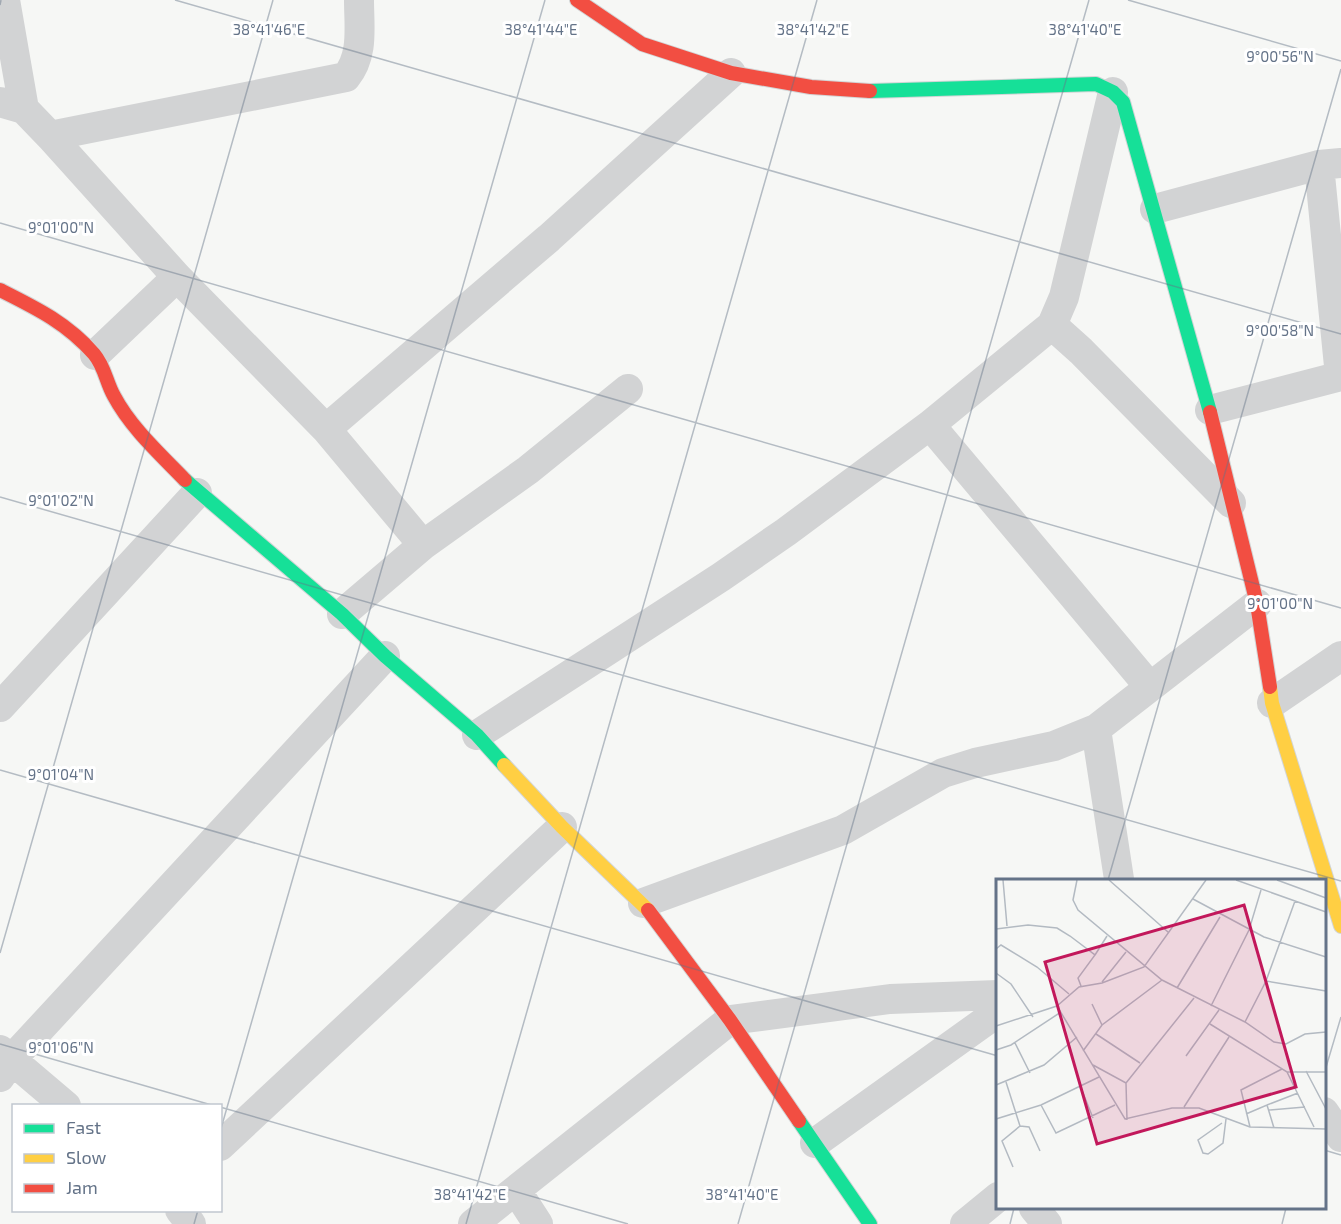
<svg xmlns="http://www.w3.org/2000/svg" width="1341" height="1224" font-family="'Exo 2',sans-serif">
<style>
.lines{fill:none;stroke-linecap:round;stroke-linejoin:round}
.fast-casing{stroke:#d2d5d6;stroke-width:16}
.slow-casing{stroke:#d2d5d6;stroke-width:16}
.jam-casing{stroke:#d2d5d6;stroke-width:16}
.street{stroke:#d2d3d4;stroke-width:30}
.fast{stroke:#16e098;stroke-width:14}
.slow{stroke:#ffcf43;stroke-width:14}
.jam{stroke:#f24e42;stroke-width:14}
.ticks{fill:none;stroke:#647388;stroke-width:1.5;stroke-opacity:0.45}
.inset-road{fill:none;stroke:#b3bac2;stroke-width:1.5}
.view{fill:#c2185b;fill-opacity:0.15;stroke:#c2185b;stroke-width:3}
.inset-edge{fill:none;stroke:#647388;stroke-width:3}
.ticks-label{font-size:15px;text-anchor:middle;fill:#647388;stroke:#fff;stroke-width:6;stroke-linejoin:round;paint-order:stroke}
</style>
<rect width="100%" height="100%" fill="#f6f7f5"/>
<g class="lines">
<!-- fast casing -->
<g class="fast-casing">
<path id="fast" d="M870,91L1096,84L1113,92L1123,102L1210,412
M185,480L342,614L385,656L477,735L504,765
M799,1121L870,1224"/>
</g>
<!-- slow casing -->
<g class="slow-casing">
<path id="slow" d="M1270,687L1272,703L1341,926
M504,765L562,827L648,910"/>
</g>
<!-- jam casing -->
<g class="jam-casing">
<path id="jam" d="M577,0L642,44L731,73L811,87L870,91
M0,290C36,308 67,323 94,354C105,367 106,382 114,396C131,428 160,454 185,480
M1210,412L1257,604L1270,687
M648,910L730,1020L799,1121"/>
</g>
<!-- street -->
<path class="street" d="M5,0L24,109
M0,102L24,109L50,136L177,277L326,429L423,545
M50,136L346,77C364,55 359,27 359,0
M1319,165L1340,376
M1155,209L1319,165L1341,163
M1052,325L1064,297L1113,92
M95,355L177,277
M1210,410L1341,376
M930,425L1149,686
M326,429L549,238L731,73
M342,614L423,545L528,470L628,389
M1272,703L1341,656
M0,707L197,493
M1096,729L1119,879
M477,735L721,577L786,532L930,425L1052,325L1081,351L1231,503
M643,903L843,830L943,773L975,763L1054,746L1096,729L1257,604
M0,1050L66,1106
M0,1077L11,1060L385,656
M1324,1112L1341,1137
M815,1143L998,1012
M220,1146L562,827
M516,1190L538,1224
M1034,1208L1047,1224
M180,1210L191,1224
M473,1224L730,1020L890,999L998,995
M965,1224L998,1197"/>
<!-- fast -->
<use href="#fast" class="fast"/>
<!-- slow -->
<use href="#slow" class="slow"/>
<!-- jam -->
<use href="#jam" class="jam"/>
</g>
<!-- ticks -->
<path class="ticks" d="M175,0L1341,334M1128,0L1341,61M0,5L1,0M0,223L1341,608M0,497L1341,881M0,770L998,1056M1108,880L1341,69M0,953L273,0M0,1044L215,1106M1324,1074L1341,1017M220,1107L628,1224M220,1132L545,0M1324,1150L1341,1155M194,1224L198,1210M466,1224L817,0M738,1224L1089,0M1010,1224L1014,1208M1282,1224L1286,1208"/>
<!-- overview -->
<g transform="translate(996 879)">
<rect width="330" height="330" fill="#f6f7f5"/>
<path class="inset-road" d="M7,1L11,47M81,1L77,21L82,31L166,101L249,143L278,163L290,165L309,155L330,153M113,1L172,53M240,1L330,33M281,1L330,19M197,20L268,58L330,78M0,50L32,46L61,49L74,57L99,76L82,99L85,107M0,70L5,66L41,88L73,115M99,76L111,57M0,94L15,105L37,138M270,102L330,112M106,103L130,73M181,109L224,38M96,125L106,146M61,127L83,108L106,104L148,88L210,1M215,127L253,51L265,11M249,143L270,102L299,22M214,145L291,193H330M0,147L61,127L129,240L176,229H203L254,248M100,155L144,184M19,164L34,194M0,171L15,166L65,133M87,172L106,146L166,101M190,177L223,131M97,186L130,204L198,119M286,190L245,211L254,248L330,250M310,192L330,230M291,193L318,248M10,203L24,247L6,262L17,288M130,204L131,241M0,206L48,186L81,158M85,209L97,239M45,226L60,254L119,226M271,226L302,214M188,228L233,158M273,231L309,228M250,235L271,226L278,249M0,240L45,226L103,198M226,244L202,261L207,274L212,275L227,264L230,240M24,247L33,248L44,272"/>
<path class="view" d="M248,26L300,208L101,265L49,83Z"/>
<rect width="330" height="330" class="inset-edge"/>
</g>
<g class="ticks-label">
<text x="269" y="35">38°41'46"E</text>
<text x="541" y="35">38°41'44"E</text>
<text x="813" y="35">38°41'42"E</text>
<text x="1085" y="35">38°41'40"E</text>
<text x="1280" y="62">9°00'56"N</text>
<text x="61" y="233">9°01'00"N</text>
<text x="1280" y="336">9°00'58"N</text>
<text x="61" y="506">9°01'02"N</text>
<text x="1280" y="609">9°01'00"N</text>
<text x="61" y="780">9°01'04"N</text>
<text x="61" y="1053">9°01'06"N</text>
<text x="470" y="1200">38°41'42"E</text>
<text x="742" y="1200">38°41'40"E</text>
</g>
<!-- legend -->
<rect x="12" y="1104" width="210" height="108" fill="#ffffff" stroke="#c1c7cf" stroke-width="1.5"/>
<rect x="24" y="1124" width="30" height="9" fill="#16e098" stroke="#c1c7cf" stroke-width="1.5"/>
<text x="66" y="1134" font-size="18" fill="#647388">Fast</text>
<rect x="24" y="1154" width="30" height="9" fill="#ffcf43" stroke="#c1c7cf" stroke-width="1.5"/>
<text x="66" y="1164" font-size="18" fill="#647388">Slow</text>
<rect x="24" y="1184" width="30" height="9" fill="#f24e42" stroke="#c1c7cf" stroke-width="1.5"/>
<text x="66" y="1194" font-size="18" fill="#647388">Jam</text>
</svg>
